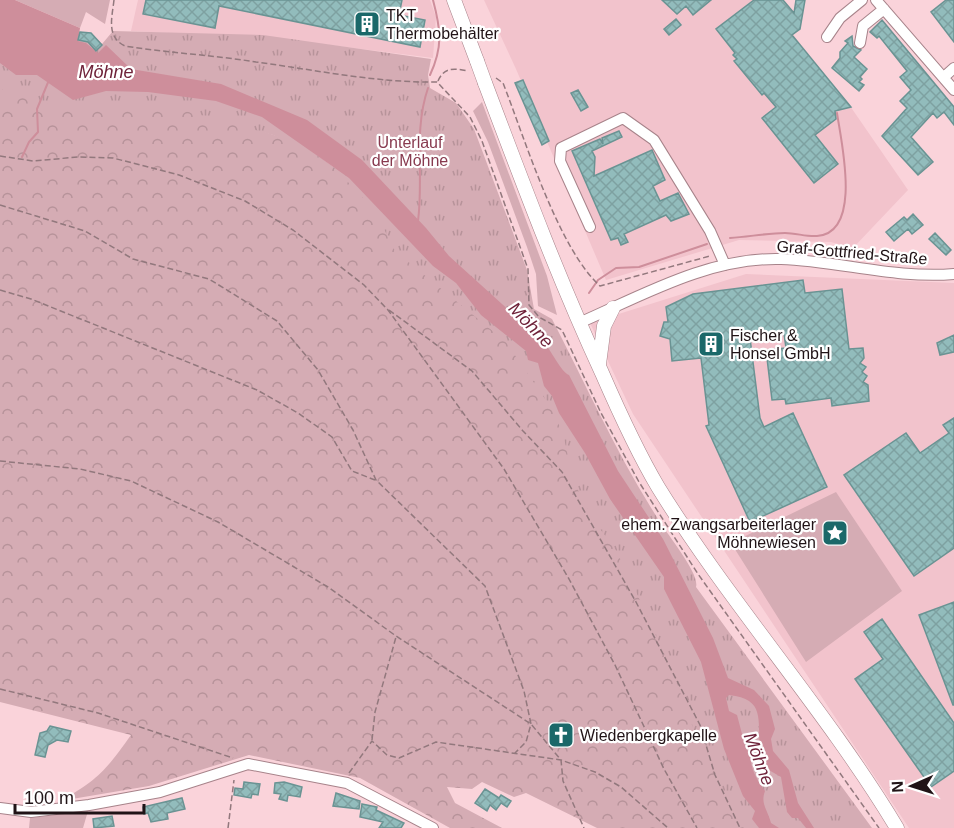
<svg xmlns="http://www.w3.org/2000/svg" width="954" height="828" font-family="Helvetica,sans-serif">
<style>
.built{fill:#f2c3cc}
.green{fill:#d5acb4}
.forest{fill:url(#forest-crowns)}
.park{fill:url(#park-tufts)}
.water{fill:#ce8e9b}
.lines{fill:none;stroke-linecap:round;stroke-linejoin:round}
.stream{stroke:#ce8e9b;stroke-width:2}
.building{fill:url(#building-cross-hatch);stroke:#6a9393;stroke-width:1.5}
.minor-casing{stroke:#a7838a;stroke-width:12}
.major-casing{stroke:#a7838a;stroke-width:15}
.path{stroke:#92787d;stroke-width:1.5;stroke-dasharray:6 3;stroke-linecap:butt}
.minor{stroke:#fff;stroke-width:10}
.major{stroke:#fff;stroke-width:14}
.major-bridge-casing{stroke:#a7838a;stroke-width:15;stroke-linecap:butt}
.major-bridge{stroke:#fff;stroke-width:14}
.labels{text-anchor:middle;stroke-width:4.5;stroke-linejoin:round;paint-order:stroke}
.poi-label{font-size:16px;fill:#201316;stroke:#fff;text-anchor:start}
.park-label{font-size:16px;fill:#883a4f;stroke:#fff}
.street-label{font-size:16px;fill:#201316;stroke:#fff}
.water-label{font-size:18px;font-style:italic;fill:#6f233a;stroke:#fff}
</style>
<defs>
<pattern id="forest-crowns" width="20" height="18" patternUnits="userSpaceOnUse" patternTransform="scale(1.5)"><rect width="20" height="18" fill="#d5acb4"/><path d="M2 6a3 3 0 1 1 6 0M12 15a3 3 0 1 1 6 0" fill="none" stroke="#b7939a"/></pattern>
<pattern id="park-tufts" width="24" height="20" patternUnits="userSpaceOnUse" patternTransform="scale(1.5)"><rect width="24" height="20" fill="#d5acb4"/><path d="M3 7l-1-3M5 7V3M7 7l1-3M15 17l-1-3M17 17v-4M19 17l1-3" fill="none" stroke="#b7939a"/></pattern>
<pattern id="building-cross-hatch" width="8" height="8" patternUnits="userSpaceOnUse" patternTransform="scale(1.5)"><rect width="8" height="8" fill="#92bcbc"/><path d="M0 0l8 8M0 8l8-8" fill="none" stroke="#7ea1a1"/></pattern>
</defs>
<rect width="100%" height="100%" fill="#fad3da"/>
<!-- built -->
<path class="built" d="M138,0H430L436,17L433,58L282,39L131,31Z
M484,0H765L848,103L908,190L853,248L831,242L739,240L606,280L516,69Z
M746,274L954,283V828H909L633,414L590,323Z"/>
<!-- green -->
<path class="green" d="M15,0H110L105,24L86,12L80,28Z
M482,102L547,276L557,315L538,306L536,274L527,247L488,142L473,111Z
M836,492L902,591L806,662L731,543Z
M88,811L83,828H29L30,818Z"/>
<!-- forest -->
<path class="forest" d="M0,63L148,92L303,145L349,178L539,363L759,828H597L526,793L514,797L482,782L472,789L447,787L455,803L502,828H450L360,778L249,755L149,786L60,801C97,781 107,769 131,735L0,702Z"/>
<!-- park -->
<path class="park" d="M0,0H8L81,33L92,34L102,44L113,31L263,35L431,59L428,75L430,88L456,103L474,129L527,270L534,309L552,319C587,387 618,457 660,522C669,537 700,574 696,587L872,828H744L704,758L673,673L627,572L614,547L593,520L574,482L563,434L552,409L506,342L395,251L375,211L332,165L321,156L273,135L178,109L124,107L70,111L0,89Z"/>
<!-- water -->
<path class="water" d="M0,0H15L80,28L78,41L86,43L98,53L106,45L131,69L221,84L307,120L362,160L426,228L449,256L543,341C551,350 561,372 569,375L618,471L663,539L713,638L728,678L754,690L769,706L775,729L771,739L773,751L789,770L798,803L814,828H806L798,818H792L787,812L781,777L767,769C765,762 761,754 760,747C757,720 766,699 729,695L726,698L729,711L737,715L746,749L751,754C749,768 758,781 765,791C760,804 768,810 771,823L779,828H759L752,819L755,811L743,796L724,749L701,662L664,589V577L610,499L585,453L559,413L552,396L544,386L538,363L528,360L526,351L481,315L456,283L433,266L349,178L262,117L216,101L148,92L106,91L73,100L37,75H16L0,63Z"/>
<g class="lines">
<!-- stream -->
<path class="stream" d="M430,75C443,47 441,30 433,0
M22,157L29,142L38,132L37,109L49,80
M418,221C424,176 413,132 428,88
M730,238C748,237 767,233 785,233C796,233 807,237 817,236C863,233 841,141 837,113
M589,293L598,280L616,268L639,267L707,244"/>
</g>
<!-- building -->
<path class="building" d="M146,0H402L399,15L425,20L420,47L219,6L215,28L143,14Z
M662,0H711L693,15L686,6L677,14Z
M754,0H783L794,13L796,0H805L800,29L792,35L851,107L835,111L836,119L815,135L838,164L814,183L762,118L776,107L764,93L762,95L734,61L737,59L733,55L735,53L716,29Z
M946,0H954V42L931,12Z
M676,19L681,25L669,35L664,29Z
M882,20L954,107V125L944,112L937,118L933,113L911,137L933,162L918,175L882,136L907,108L900,101L911,90L900,77L907,71L879,36L877,38L870,32Z
M80,32L91,33L102,45L96,51L88,42L78,40Z
M852,36L853,46L861,50L854,57L867,69L860,77L862,79L859,82L864,85L859,91L832,68L840,58V52L848,43L845,41Z
M523,80L549,141L542,145L515,83Z
M578,90L588,107L581,111L571,93Z
M619,131L622,137L592,151L595,157L594,176L652,150L665,180L653,186L660,201L678,193L689,214L671,221L666,215L624,234L628,242L621,245L618,238L611,240L572,151L600,139L603,144L602,138Z
M913,214L923,225L912,234L908,229L894,241L886,232L904,217L907,220Z
M935,233L951,250L946,255L929,239Z
M803,280L805,293L842,289L849,349L863,348L864,358L860,363L866,367L862,372L867,376L863,382L868,385L869,401L832,406L831,398L786,404L785,399L772,400L766,350L786,348L784,334L750,338L760,418L764,427L793,413L827,487L750,522L706,426L709,425L701,358L672,361L670,339L660,336L664,322H668L666,307L693,294Z
M954,335V352L940,355L937,343Z
M954,418V548L914,576L844,475L906,433L920,453L949,433L943,425Z
M954,602V705H953L919,615Z
M882,619L954,723V771L931,787L855,679L883,659L864,632Z
M50,726L71,731L68,742L57,740L48,745L45,757L35,755L40,733L47,731Z
M560,726L568,738L561,743L553,731L554,728Z
M244,782L260,784L258,795L252,794L251,798L234,795L235,788L243,789Z
M284,782L302,787L300,797L288,795L287,801L279,799L281,794L274,793L275,783Z
M485,789L499,798L501,795L511,801L507,807L501,803L496,810L490,805L487,811L475,803Z
M336,793L360,801L359,809L333,806Z
M182,798L185,809L167,813L168,819L151,822L148,813L144,814L143,807Z
M362,804L377,807L376,810L404,823L401,828H379L383,822L360,817Z
M112,816L114,826L94,828L93,819Z"/>
<g class="lines">
<!-- minor casing -->
<g class="minor-casing">
<path id="minor" d="M876,0L954,90
M827,37L840,18L862,0
M860,43L863,26L884,9
M944,77L954,68
M590,227L560,161L561,148L623,118L654,140L710,231L725,265
M579,323C643,295 709,257 781,259C839,261 896,279 954,274
M0,808L31,812L89,805L160,792L248,764L347,783L433,828"/>
</g>
<!-- major casing -->
<g class="major-casing">
<path id="major" d="M454,0L477,61
M485,83C522,181 558,278 602,373C619,412 636,450 658,487C731,605 826,710 897,828
M599,364L604,326L613,308"/>
</g>
<!-- path -->
<path class="path" d="M114,0C112,18 106,37 125,46C168,53 213,55 256,62C316,70 377,83 437,82L470,117L482,141L528,269L529,305L539,317L562,330L601,413L639,482L698,574L879,828
M496,78L503,83C525,139 558,248 600,286L710,256
M438,81C444,67 454,68 468,71
M0,156L33,161L78,157L113,158L179,175L245,201L293,230L364,285L388,310L504,469L569,579L615,665L664,769L697,828
M0,205L85,231L133,259L209,279L277,321L318,370L353,430L376,480L485,586L524,691L531,724L526,742L515,753
M0,290L31,299L257,390L298,413L332,437L352,471L375,480
M389,310L472,371L523,431L562,472L636,602L700,725L715,775L740,828
M0,461L80,469L131,481L218,522L328,587L396,636L531,724L561,760L563,781L584,828
M0,689L98,713L233,758
M372,740L375,712L396,637
M349,773L372,741L387,755L399,758L436,742L561,760L595,772L621,787L668,828
M228,828L234,780"/>
<!-- minor -->
<use href="#minor" class="minor"/>
<!-- major -->
<use href="#major" class="major"/>
<!-- major-bridge casing -->
<g class="major-bridge-casing">
<path id="major-bridge" d="M477,61L485,83"/>
</g>
<!-- major-bridge -->
<use href="#major-bridge" class="major-bridge"/>
</g>
<!-- icons -->
<defs>
<g id="building-square" transform="scale(1.35)"><rect x="-9" y="-9" width="18" height="18" rx="4" fill="#1a6869" stroke="#fff"/><path d="M-4-6H4V6H1V3H-1V6H-4ZM-2.5-4.3h1.7v1.8h-1.7ZM.8-4.3h1.7v1.8H.8ZM-2.5-1h1.7V.8h-1.7ZM.8-1h1.7V.8H.8Z" fill="#fff"/></g>
<g id="sight-square" transform="scale(1.35)"><rect x="-9" y="-9" width="18" height="18" rx="4" fill="#1a6869" stroke="#fff"/><path d="M0-6L1.8-2.2L6-1.7L2.9 1.2L3.7 5.4L0 3.3L-3.7 5.4L-2.9 1.2L-6-1.7L-1.8-2.2Z" fill="#fff"/></g>
<g id="church-square" transform="scale(1.35)"><rect x="-9" y="-9" width="18" height="18" rx="4" fill="#1a6869" stroke="#fff"/><path d="M-1.2-6h2.4v3.5h3.3v2.4h-3.3V6h-2.4V-.1h-3.3v-2.4h3.3Z" fill="#fff"/></g>
</defs>
<g fill-rule="evenodd">
<use href="#building-square" x="367" y="24"/>
<use href="#building-square" x="711" y="344"/>
<use href="#sight-square" x="835" y="533"/>
<use href="#church-square" x="561" y="735"/>
</g>
<g class="labels">
<!-- poi labels -->
<g class="poi-label">
<text x="386" y="21">TKT<tspan x="386" dy="18">Thermobehälter</tspan></text>
<text x="730" y="341">Fischer &amp;<tspan x="730" dy="18">Honsel GmbH</tspan></text>
<text x="816" y="530" text-anchor="end">ehem. Zwangsarbeiterlager<tspan x="816" dy="18">Möhnewiesen</tspan></text>
<text x="580" y="741">Wiedenbergkapelle</text>
</g>
<!-- park labels -->
<g class="park-label">
<text x="410" y="148">Unterlauf<tspan x="410" dy="18">der Möhne</tspan></text>
</g>
<!-- street labels -->
<g class="street-label">
<text transform="translate(852 252) rotate(5)" y="6">Graf-Gottfried-Straße</text>
</g>
<!-- water labels -->
<g class="water-label">
<text x="106" y="78">Möhne</text>
<text transform="translate(531 325) rotate(46)" y="6">Möhne</text>
<text transform="translate(759 759) rotate(69)" y="6">Möhne</text>
</g>
</g>
<!-- north arrow -->
<g transform="translate(912 786) rotate(267)" stroke="#ffffff" stroke-width="4.5" paint-order="stroke">
<path d="M0-4.5L10 22L0 15L-10 22Z" fill="#201316"/>
<text y="-9" font-size="16" font-weight="bold" text-anchor="middle" fill="#201316">N</text>
</g>
<!-- scale -->
<path d="M15 804v9h129v-9" fill="none" stroke="#201316" stroke-width="3"/>
<text x="24" y="804" font-size="18" fill="#201316" stroke="#ffffff" stroke-width="4.5" paint-order="stroke">100 m</text>
</svg>
